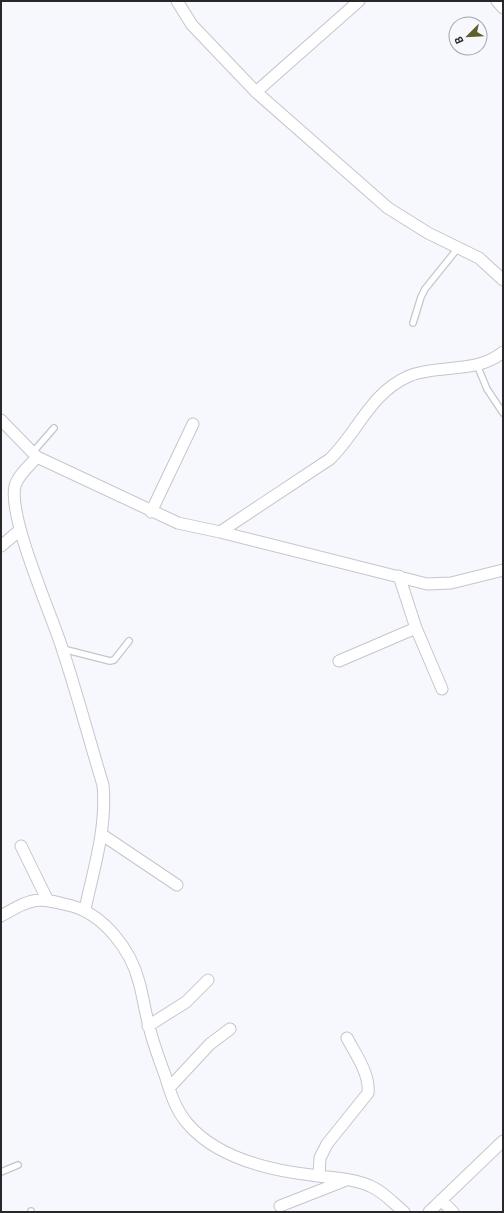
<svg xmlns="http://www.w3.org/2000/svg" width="504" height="1213" font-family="'PT Sans',sans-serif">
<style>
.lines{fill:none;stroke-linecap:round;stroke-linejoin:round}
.lane-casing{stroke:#c5c6cb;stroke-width:8}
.street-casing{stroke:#c5c6cb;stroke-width:13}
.lane{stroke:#fff;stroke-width:5.5}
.street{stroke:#fff;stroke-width:11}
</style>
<rect width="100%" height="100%" fill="#f6f8fd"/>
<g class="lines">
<!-- lane casing -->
<g class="lane-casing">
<path id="lane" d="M413,323L421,297L425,289L458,248
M477,365L487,389L503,413
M33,452L54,428
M63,649L110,661L114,660L129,641
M1,1172L18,1165
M31,1211V1212"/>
</g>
<!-- street casing -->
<g class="street-casing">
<path id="street" d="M177,1L192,25L256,92L388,208L428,233L479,258L503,280
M497,1L503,8
M256,92L359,1
M1,420L37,457L178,523L220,532L427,584L451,583L503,570
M37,457C30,465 18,475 15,486C8,518 51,613 62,648C77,693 89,739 103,785C107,827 94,868 85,909
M151,512L193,424
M220,532L330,459C358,432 370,393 409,376C439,364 477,374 503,352
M1,546L20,530
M399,576L416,628L442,689
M339,661L416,628
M101,834L177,885
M21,846L47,899
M1,916C33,898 36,896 72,906C104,915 131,950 139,982C143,996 145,1012 149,1026C153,1043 159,1059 165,1075C170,1092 176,1111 188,1124C217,1158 269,1170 311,1175C331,1178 352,1178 370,1186C383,1191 393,1203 404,1212
M148,1026L186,1002L208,980
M169,1088L210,1044L230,1029
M319,1176L320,1158L327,1144L368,1093C370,1074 356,1055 347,1038
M441,1200L453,1212
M280,1206L344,1181
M429,1212L503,1141"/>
</g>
<!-- lane -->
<use href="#lane" class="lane"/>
<!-- street -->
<use href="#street" class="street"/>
</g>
<!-- border -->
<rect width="504" height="1213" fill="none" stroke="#28282a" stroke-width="4"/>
<!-- north arrow -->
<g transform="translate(468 36) rotate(246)"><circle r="19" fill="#f6f8fd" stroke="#a4a5a9"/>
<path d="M0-3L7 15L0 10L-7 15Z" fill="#5f5f2b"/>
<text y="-6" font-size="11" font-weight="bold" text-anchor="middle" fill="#28282a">B</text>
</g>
</svg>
